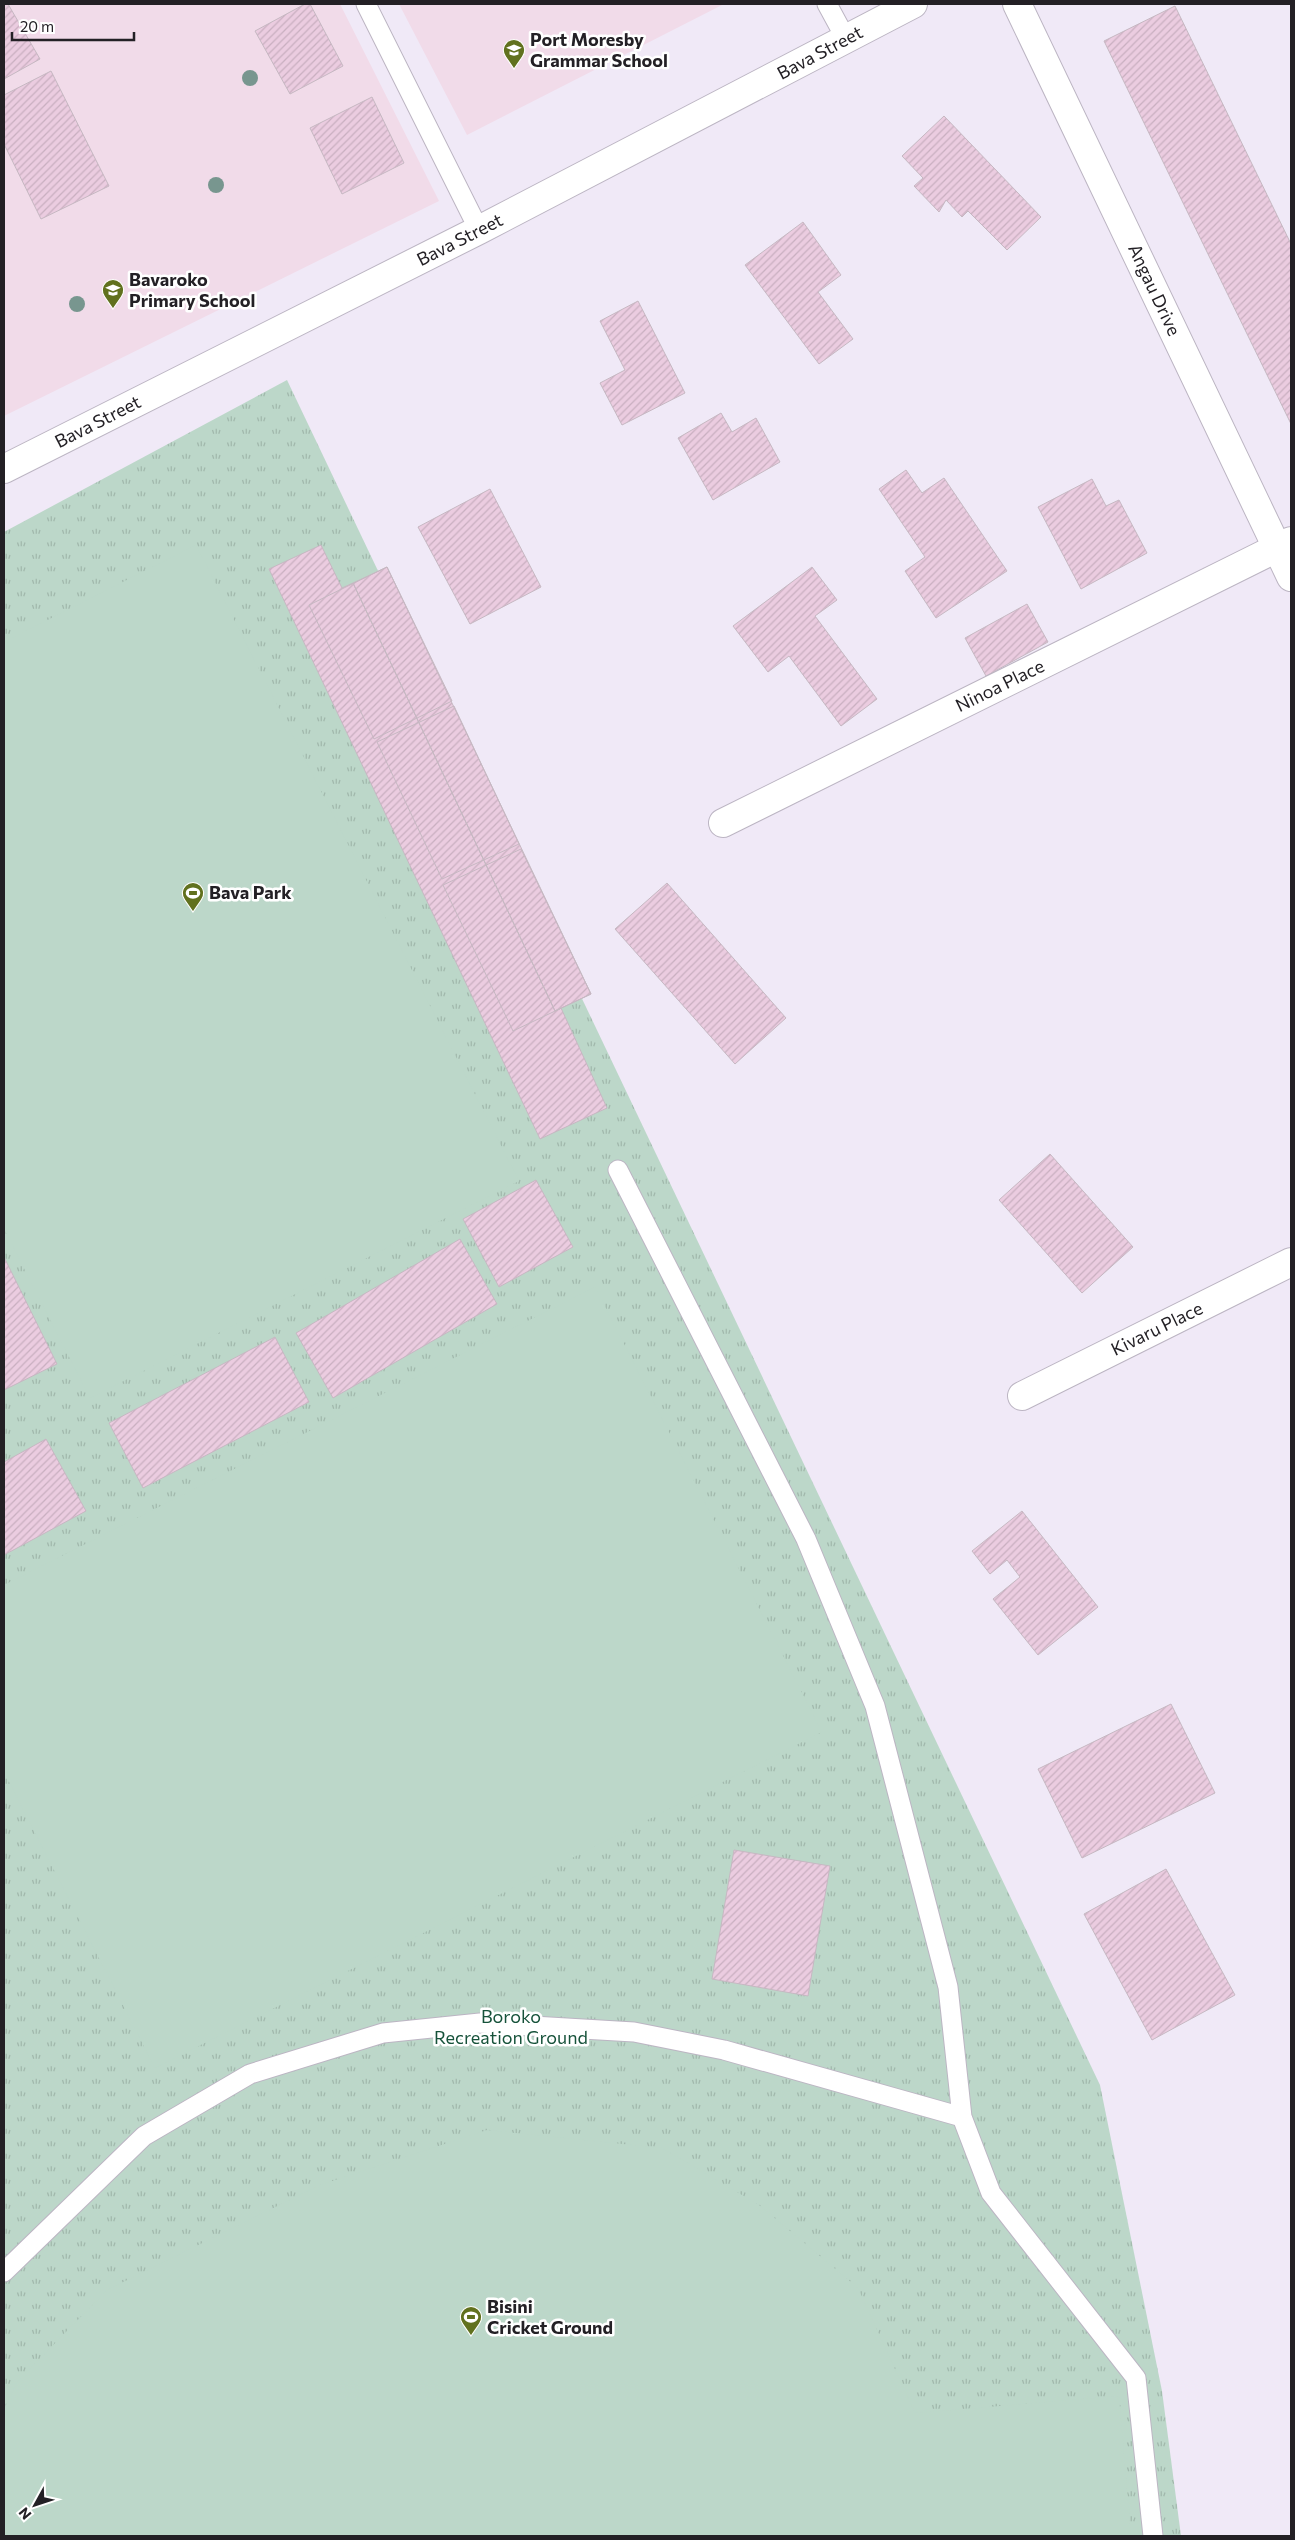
<svg xmlns="http://www.w3.org/2000/svg" width="1295" height="2540" font-family="Commissioner,sans-serif">
<style>
.education{fill:#f1dbe9}
.grass{fill:url(#grass-tufts)}
.garden{fill:#bcd7c9}
.building{fill:url(#building-hatch);stroke:#c6b8c2}
.lines{fill:none;stroke-linecap:round;stroke-linejoin:round}
.lane-casing{stroke:#bcb5c3;stroke-width:21}
.street-casing{stroke:#bcb5c3;stroke-width:30}
.secondary-casing{stroke:#bcb5c3;stroke-width:30}
.primary-casing{stroke:#bcb5c3;stroke-width:30}
.lane{stroke:#fff;stroke-width:19}
.street{stroke:#fff;stroke-width:28}
.secondary{stroke:#fff;stroke-width:28}
.primary{stroke:#fff;stroke-width:28}
.tree{fill:#78968f}
.labels{text-anchor:middle;stroke-width:5;stroke-linejoin:round;paint-order:stroke}
.poi-label{font-size:18px;font-weight:bold;fill:#232025;stroke:#fff;text-anchor:start}
.street-label{font-size:18px;fill:#232025;stroke:#fff}
.park-label{font-size:18px;fill:#16523a;stroke:#fff}
</style>
<defs>
<pattern id="grass-tufts" width="24" height="20" patternUnits="userSpaceOnUse" patternTransform="scale(1.25)"><rect width="24" height="20" fill="#bcd7c9"/><path d="M3 7l-1-3M5 7V3M7 7l1-3M15 17l-1-3M17 17v-4M19 17l1-3" fill="none" stroke="#a1b8ac"/></pattern>
<pattern id="building-hatch" width="6" height="6" patternUnits="userSpaceOnUse" patternTransform="scale(1.25)"><rect width="6" height="6" fill="#ebcce0"/><path d="M-1 1l2-2M0 6l6-6M5 7l2-2" fill="none" stroke="#c9afc0"/></pattern>
</defs>
<rect width="100%" height="100%" fill="#f0e9f7"/>
<!-- education -->
<path class="education" d="M4,4H340L439,201L4,416Z
M399,4H724L467,135Z"/>
<!-- grass -->
<path class="grass" d="M287,380L1100,2085L1162,2391L1181,2536H4V532Z"/>
<!-- garden -->
<path class="garden" d="M196,545L519,1181L90,1398L4,1229V642Z
M595,1287L822,1732L155,2068L4,1772V1585Z
M487,2130L662,2148L759,2205L858,2288L915,2413L1119,2396L1131,2536H4V2409L17,2382L107,2290L320,2185Z"/>
<!-- building -->
<path class="building" d="M4,4H8L40,59L4,79Z
M305,4H310L343,66L290,94L255,31Z
M1175,6L1291,244V424L1104,41Z
M51,71L109,186L41,219L4,144V95Z
M372,97L404,163L342,194L310,128Z
M944,116L1041,217L1007,250L968,211L962,217L946,200L939,212L914,186L923,178L902,156Z
M803,222L841,275L818,292L853,339L819,364L745,265Z
M638,301L685,393L622,425L600,383L625,370L600,321Z
M721,413L732,432L756,418L780,462L713,500L678,438Z
M906,470L922,493L944,478L1007,571L936,618L905,571L925,557L879,489Z
M1092,479L1106,506L1119,500L1147,553L1081,589L1038,507Z
M490,489L541,587L470,624L418,527Z
M321,545L342,588L353,583L555,1011L561,1008L607,1108L540,1139L269,569Z
M387,567L452,701L374,739L309,605Z
M387,567L591,994L555,1011L353,583Z
M812,567L837,600L815,616L877,699L841,726L789,656L768,672L733,626Z
M1027,604L1048,642L986,676L965,638Z
M454,706L519,844L442,879L377,742Z
M521,849L591,994L513,1031L443,885Z
M667,883L786,1018L735,1064L615,929Z
M1050,1154L1133,1247L1082,1293L999,1200Z
M536,1180L573,1247L499,1287L463,1219Z
M460,1239L497,1304L333,1398L296,1333Z
M4,1257L57,1364L4,1390Z
M275,1337L309,1402L143,1488L109,1423Z
M46,1439L86,1511L4,1555V1462Z
M1022,1511L1098,1607L1038,1655L993,1599L1020,1577L1007,1560L990,1574L972,1551Z
M1171,1704L1215,1793L1082,1858L1038,1769Z
M734,1850L830,1866L808,1996L712,1979Z
M1166,1869L1235,1995L1152,2040L1084,1914Z"/>
<g class="lines">
<!-- lane casing -->
<g class="lane-casing">
<path id="lane" d="M366,4L479,230
M827,4L846,39
M618,1170L806,1539L875,1706L948,1987L962,2117
M4,2272L144,2136L250,2074L383,2033L480,2023L634,2032L724,2050L962,2117L991,2193L1136,2378L1153,2536"/>
</g>
<!-- street casing -->
<g class="street-casing">
<path id="street" d="M723,823L1291,541
M1022,1396L1291,1262"/>
</g>
<!-- secondary casing -->
<g class="secondary-casing">
<path id="secondary" d="M1017,4L1291,577"/>
</g>
<!-- primary casing -->
<g class="primary-casing">
<path id="primary" d="M4,469L479,230L913,4"/>
</g>
<!-- lane -->
<use href="#lane" class="lane"/>
<!-- street -->
<use href="#street" class="street"/>
<!-- secondary -->
<use href="#secondary" class="secondary"/>
<!-- primary -->
<use href="#primary" class="primary"/>
</g>
<!-- trees -->
<g class="tree">
<circle cx="250" cy="78" r="8"/>
<circle cx="216" cy="185" r="8"/>
<circle cx="77" cy="304" r="8"/>
</g>
<!-- icons -->
<defs>
<g id="school-pin" transform="scale(1.125)"><path d="M0 17L-7.5 6A9.5 9.5 0 1 1 7.5 6Z" fill="#61711e" stroke="#fff"/><path d="M0-5L7-2L0 1L-7-2ZM-4 1L0 2.5L4 1V4Q0 6-4 4Z" fill="#fff"/></g>
<g id="stadium-pin" transform="scale(1.125)"><path d="M0 17L-7.5 6A9.5 9.5 0 1 1 7.5 6Z" fill="#61711e" stroke="#fff"/><path d="M0-5a6.5 5 0 1 0 0 10a6.5 5 0 1 0 0-10ZM-3.5-1.8h7v3.6h-7Z" fill="#fff"/></g>
</defs>
<g fill-rule="evenodd">
<use href="#school-pin" x="514" y="50"/>
<use href="#school-pin" x="113" y="290"/>
<use href="#stadium-pin" x="193" y="893"/>
<use href="#stadium-pin" x="471" y="2317"/>
</g>
<g class="labels">
<!-- poi labels -->
<g class="poi-label">
<text x="530" y="46">Port Moresby<tspan x="530" dy="21">Grammar School</tspan></text>
<text x="129" y="286">Bavaroko<tspan x="129" dy="21">Primary School</tspan></text>
<text x="209" y="899">Bava Park</text>
<text x="487" y="2313">Bisini<tspan x="487" dy="21">Cricket Ground</tspan></text>
</g>
<!-- street labels -->
<g class="street-label">
<text transform="translate(820 53) rotate(-28)" y="6">Bava Street</text>
<text transform="translate(460 240) rotate(-27)" y="6">Bava Street</text>
<text transform="translate(1154 290) rotate(65)" y="6">Angau Drive</text>
<text transform="translate(98 422) rotate(-27)" y="6">Bava Street</text>
<text transform="translate(1000 686) rotate(-26)" y="6">Ninoa Place</text>
<text transform="translate(1157 1329) rotate(-26)" y="6">Kivaru Place</text>
</g>
<!-- park labels -->
<g class="park-label">
<text x="511" y="2023">Boroko<tspan x="511" dy="21">Recreation Ground</tspan></text>
</g>
</g>
<!-- border -->
<rect width="1295" height="2540" fill="none" stroke="#232025" stroke-width="10"/>
<!-- north arrow -->
<g transform="translate(35 2505) rotate(230)" stroke="#ffffff" stroke-width="4" paint-order="stroke">
<path d="M0-4L9 19L0 12L-9 19Z" fill="#232025"/>
<text y="-8" font-size="14" font-weight="bold" text-anchor="middle" fill="#232025">N</text>
</g>
<!-- scale -->
<path d="M12 32v8h122v-8" fill="none" stroke="#232025" stroke-width="2.5"/>
<text x="20" y="32" font-size="15" fill="#232025" stroke="#ffffff" stroke-width="4" paint-order="stroke">20 m</text>
</svg>
